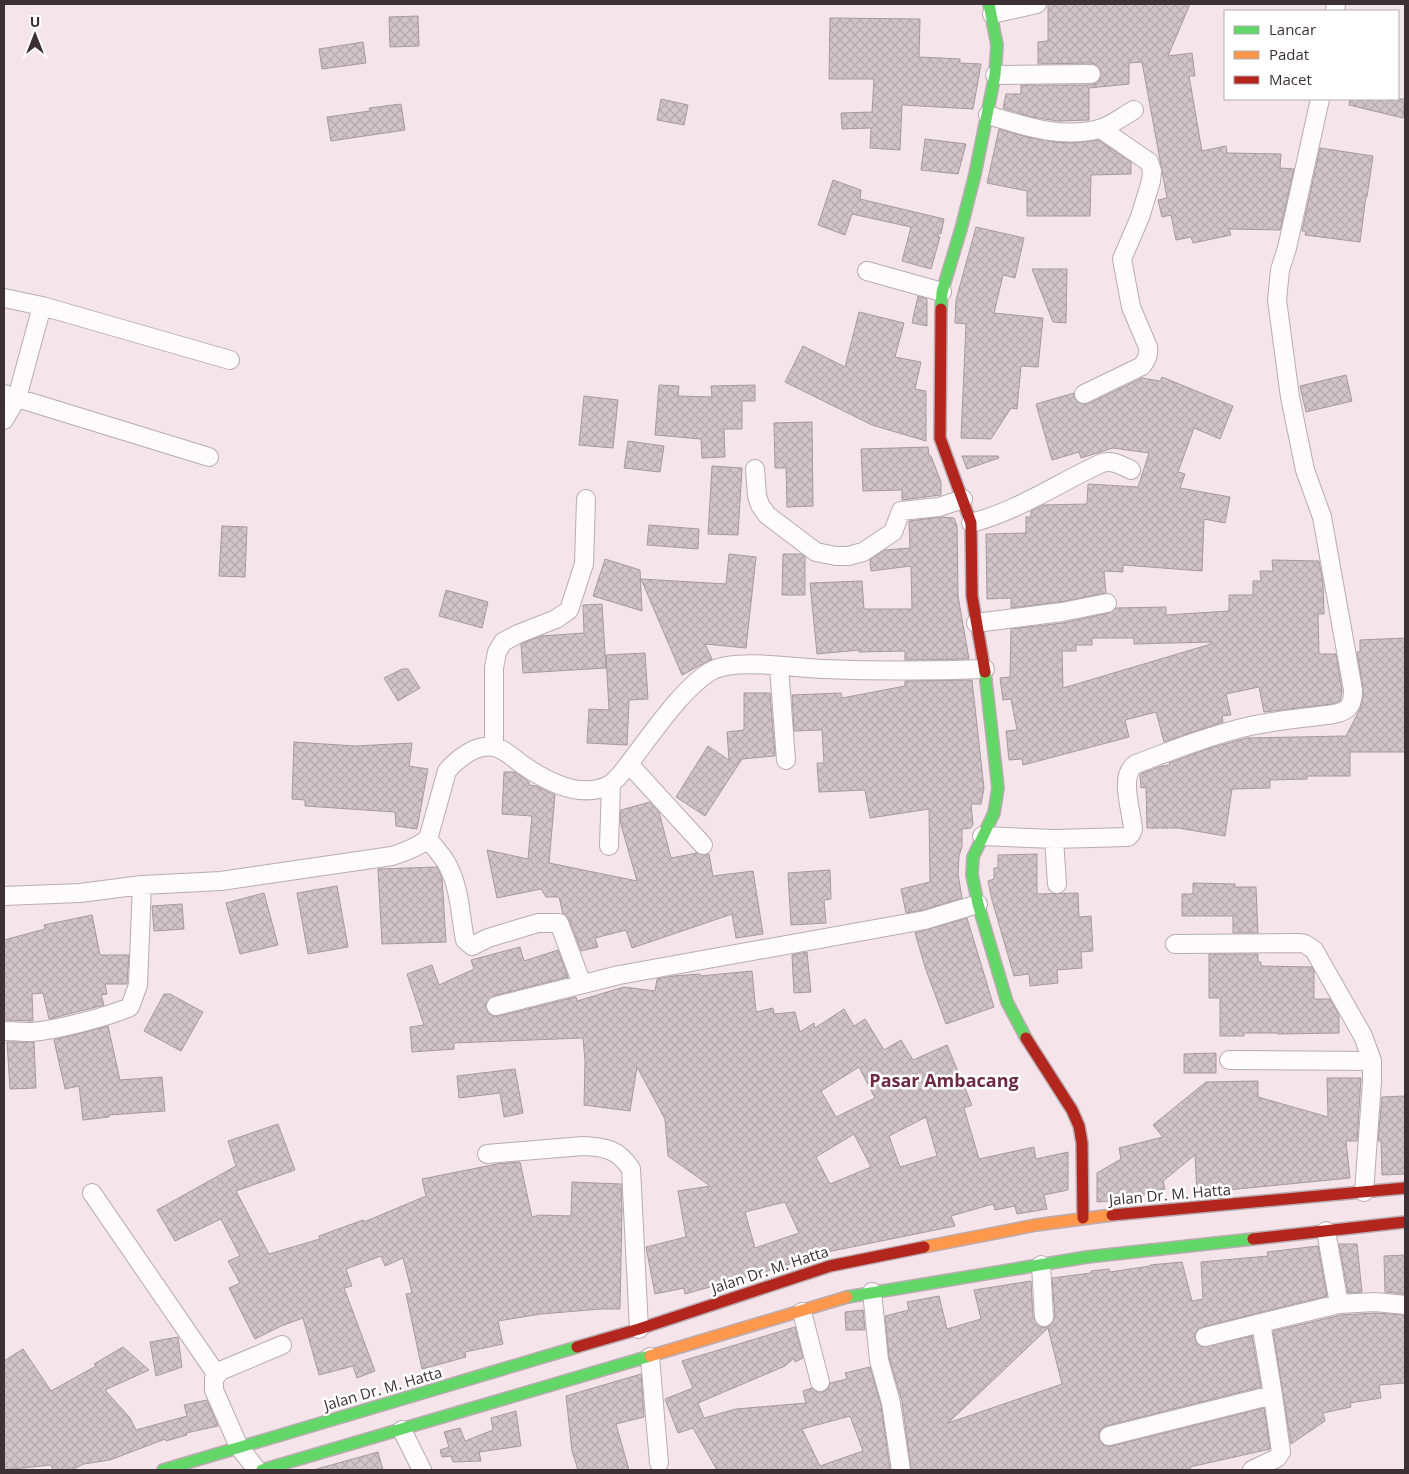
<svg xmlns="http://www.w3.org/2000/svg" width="1409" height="1474" font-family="'Open Sans',sans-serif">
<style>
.building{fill:url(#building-cross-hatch);stroke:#a79a9f;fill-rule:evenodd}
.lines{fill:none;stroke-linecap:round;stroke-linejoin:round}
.street-casing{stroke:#b9acb1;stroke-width:20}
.fast-casing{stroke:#b9acb1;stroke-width:14}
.slow-casing{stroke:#b9acb1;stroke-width:14}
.jam-casing{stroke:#b9acb1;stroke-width:14}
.street{stroke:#fefbfc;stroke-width:18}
.fast{stroke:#63d668;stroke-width:11}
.slow{stroke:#ff974d;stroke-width:11}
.jam{stroke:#b3261e;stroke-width:11}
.labels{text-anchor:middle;stroke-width:5;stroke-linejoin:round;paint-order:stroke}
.street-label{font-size:15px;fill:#3c3034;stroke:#fff}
.quarter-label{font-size:18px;font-weight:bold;fill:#6c2a47;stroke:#fff}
</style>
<defs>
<pattern id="building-cross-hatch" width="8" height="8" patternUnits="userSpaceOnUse" patternTransform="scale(1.25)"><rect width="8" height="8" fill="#d1c4c8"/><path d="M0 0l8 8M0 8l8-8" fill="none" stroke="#b4a9ac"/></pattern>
</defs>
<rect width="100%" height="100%" fill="#f5e4ea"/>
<!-- building -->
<path class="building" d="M1048,4H1190L1168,56L1192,53L1195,76H1189L1202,151L1226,146L1227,153L1281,154L1280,168L1294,169L1280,230L1229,229L1231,235L1193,243L1191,237L1176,240L1171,215L1162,217L1158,200L1167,198L1142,62L1129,63V84L1089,88V120L1058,121L1031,117L1003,108L1006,94H1021V85H1091L1097,83L1100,79V69L1097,65L1091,63L1038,64V42L1048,41Z
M418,16L419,46L390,47L389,17Z
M830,18L920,19L919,57L960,59V63L981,64L973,109L902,105L900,150L870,148L871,128L842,129L841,113L872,112L874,79H829Z
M363,42L366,63L322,69L319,49Z
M661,99L688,105L684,125L657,120Z
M1350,99H1405L1403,118L1349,105Z
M401,104L405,130L331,141L327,117L370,111L369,108Z
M999,129L1027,137L1055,142L1071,143L1098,140L1131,162V174L1091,175L1090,216H1027V191L987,183Z
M925,139L966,144L958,174L921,170Z
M1320,148L1373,156L1367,197L1366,196L1360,242L1305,235L1306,231H1302Z
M833,180L861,190L860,199L944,219L941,234L939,233L938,237H940L931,269L902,261L911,227L852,214L845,235L818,225Z
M976,227L1024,238L1015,278L1003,275L994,313L1043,318L1038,367L1021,366L1017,409L1011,408L991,439L961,438L966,324L955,323L956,300Z
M1032,269H1067L1066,323L1053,322Z
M918,296L927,299V326L912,323Z
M859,312L904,323L895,357L921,362L915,389L926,391V441L872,425L785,382L803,346L845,367Z
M1346,375L1352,401L1306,412L1300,386Z
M1162,377L1233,406L1220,439L1194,428L1178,472L1185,474L1180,488L1230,497L1225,523L1204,519L1202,571L1123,565V572L1104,571L1106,593L1060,602L1011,608V598L987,599L986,534L1026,533V517H1031V511L1043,505L1087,504L1088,484L1138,487L1149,453L1113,448L1081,458L1079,452L1052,460L1036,404L1074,393V398L1078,402L1083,404H1088L1142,378L1160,381Z
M659,385L679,386L678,396L712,397L711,386L755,385V401H742V429H724L725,457L702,458L701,439L655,435Z
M584,396L618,400L613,448L579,445Z
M812,422L813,506L787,507L786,468H775L774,423Z
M628,441L664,446L660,472L624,468Z
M928,447L929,456H931L941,482V495L902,500V490L863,491L861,449Z
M962,456H998L999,458L967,469Z
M712,466L742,468L738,535L708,534Z
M941,517L954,518L957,526L958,596L969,659L905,660V651L859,652V650L817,654L810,583L862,581L864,609H912L911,566L871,571L870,560L885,550L910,548L909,521Z
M649,525L699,529L698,549L647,545Z
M222,526L247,527L245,577L219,576Z
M729,554L756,557L746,648L705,644L712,659L682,675L641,579L726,584Z
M783,554H801L805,557V595H782Z
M605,559L640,570L642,611L593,596Z
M1272,560L1319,561L1323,583L1324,614H1318L1319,654H1336L1342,691L1340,701L1332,704L1264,712L1259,687L1226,694L1231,715L1222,716L1223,722L1164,742L1156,712L1125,720L1129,737L1023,765L1022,759L1009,760L1006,731L1017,730L1011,699L1003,700L1000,678L1010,677L1011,629L1063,623L1109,613L1116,608L1166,607V615L1229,611V595H1253V581H1261L1260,571H1273ZM1092,638H1134V644L1211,642V644L1063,688L1062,651H1076V645H1092Z
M446,590L488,602L482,628L439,616Z
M602,604L606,668L523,673L521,644L541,636L584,633L583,605Z
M1405,638V752H1350V776H1307V779L1270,780V788L1232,789L1225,836L1178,828H1147L1146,787L1141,788L1140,775L1142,773L1162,766L1170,765L1169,763L1210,748L1247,738L1346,736L1361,707L1363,697V688L1357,652H1360V640Z
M645,653L648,699L629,700L627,745L587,743L589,709L609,710L606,655Z
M402,669H408L420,688L398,701L384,678Z
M972,680L984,788L981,804H971L973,824L971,828L962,829V847L959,856L958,874L962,898L923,910L906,913L901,889L930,882L929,809L870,818L865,790L819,792L817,763H824L822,730L794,731L792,695L841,693L842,698L905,686V681Z
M744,693H770L775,756L742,759L705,816L676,797L708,746L729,760L727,732L744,730Z
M294,742L355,746L412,743L409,766L428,769L417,829L396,826L395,812L305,806V800L292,799Z
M504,772H515L529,782V785L536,786L555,795L549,863L637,881L620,821L621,810L650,802L659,812L671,858L697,853L705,855L709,854L713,876L753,871L763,934L736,938L732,914L632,948L626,930L595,938L598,947L581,951L569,919L563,914L559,897H546L541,889L497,898L487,850L528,859L532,816L502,814Z
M1037,854V894L1078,893L1079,917L1091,916L1093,951L1081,952L1082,968L1057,970L1058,983L1030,986L1029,974L1014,976L992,900L988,881L994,879V868H998V855Z
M437,867L442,878L446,942L382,944L378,869Z
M830,870L831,899L824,900L826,923L791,925L788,873Z
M1193,883L1235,884V887H1256L1258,933H1233V916H1182V894H1193Z
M337,886L348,947L308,954L297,893Z
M264,893L278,945L240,954L226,903Z
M182,904L184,929L154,931L152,906Z
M92,915L100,955H129L127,984H105L107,994L101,995L104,1005L49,1019L43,993L32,994L33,1021L4,1020V940L45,929L44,925Z
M967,918L994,1007L946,1024L926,970L915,933Z
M520,947L524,961L558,950L568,977L493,996L486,1003V1008L488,1013L493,1016H499L576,997L577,1001L624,987L655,991L657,979L673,976L700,974V976L752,971L756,1012L773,1008L774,1014L795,1012L800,1032L814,1023L815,1028L844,1009L854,1026L865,1019L884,1050L901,1040L913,1060L947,1045L972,1105L964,1108L979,1159L1034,1147L1036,1159L1068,1152V1190L1044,1195L1047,1209L1017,1214L1015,1206L995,1210L993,1204L951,1216L955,1226L827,1252L771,1270L685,1294L684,1288L655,1294L646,1247L686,1237L678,1191L710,1186L668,1156L665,1119L637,1067L630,1111L584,1105L585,1061L583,1038L454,1043V1049L412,1052L410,1027L424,1025L407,974L432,965L439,985L474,969L471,960ZM859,1067L875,1098L836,1117L821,1091ZM926,1117L937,1156L900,1167L889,1136ZM854,1134L871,1167L830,1184L816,1157ZM785,1202L799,1233L755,1248L745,1212Z
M807,952L811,992L794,993L792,955Z
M1209,954H1258V962H1261V966L1312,967L1314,971V999H1330L1339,1015V1033L1278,1034V1033H1244V1036H1220V998H1209Z
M164,994H170L203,1012L181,1051L144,1031Z
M108,1026L120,1080L162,1077L165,1111L109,1115V1117L83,1120L79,1086L65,1089L54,1040Z
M7,1042H34L36,1088L10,1089Z
M1216,1053V1073H1184V1054Z
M515,1069L523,1113L504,1117L500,1093L459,1098L457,1076Z
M1327,1078H1361L1357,1141H1346L1350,1178L1197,1193L1195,1155L1163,1181L1165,1189L1122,1200L1097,1202V1173L1121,1159L1119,1148L1163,1137L1153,1125L1206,1082L1258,1081V1097L1328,1117Z
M1405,1096V1174L1382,1175L1381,1141H1378L1382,1097Z
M278,1124L295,1170L236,1191L269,1254L320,1239L319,1236L363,1220L364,1222L426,1196L422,1179L497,1164L520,1162L532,1217L539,1215L571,1216L572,1182L621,1184L622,1210L620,1309H601L541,1314L498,1321L503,1344L465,1352L466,1357L422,1369L406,1294L412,1293L403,1258L385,1266L381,1256L346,1269L352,1286L344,1288L375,1371L357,1378L353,1366L319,1375L303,1318L281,1326L255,1339L229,1288L240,1283L228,1261L240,1256L221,1219L175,1241L157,1210L236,1166L228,1141Z
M1339,1244H1357L1362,1292L1348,1293Z
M1318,1246L1327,1296L1202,1327L1198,1329L1195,1334V1340L1198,1345L1203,1347L1252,1336L1261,1387L1106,1426L1101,1429L1099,1434V1439L1102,1444L1107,1446H1112L1264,1408L1270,1449L1190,1467L1191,1470H911L902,1401L889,1358L885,1316L909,1310L907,1302L939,1296L947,1329L981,1319L974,1290L1031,1281L1033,1318L1039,1326L1045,1328L1050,1326L1055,1317L1052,1278L1091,1273V1271L1109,1269L1110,1272L1150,1266V1265L1182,1262L1192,1301L1203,1299L1201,1262L1268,1256L1267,1252ZM1048,1328L1062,1384L948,1423Z
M1405,1255V1294L1385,1292L1384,1256Z
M863,1310L865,1330H846L845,1312Z
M1375,1313L1405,1315V1383L1379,1385L1381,1398L1350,1403L1351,1407L1323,1413L1325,1421L1291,1444L1273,1331L1341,1315Z
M795,1327L803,1358L795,1362L794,1358L785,1366L698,1403L704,1418L736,1409L806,1403L803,1391L812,1388L817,1392H823L828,1389L830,1383L847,1379L845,1373L870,1367L881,1405L890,1470H717L693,1428L678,1433L665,1399L693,1388L682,1361ZM850,1416L863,1451L820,1466L802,1429Z
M178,1337L182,1367L156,1376L150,1342Z
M123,1347L149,1370L105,1390L130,1418L136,1430L187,1416L184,1405L207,1400L218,1426L186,1433L187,1435L166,1441L165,1439L110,1460L84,1464L71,1470H53L51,1465L4,1470V1361L23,1349L51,1391L96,1366L94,1364Z
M641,1374L644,1417L616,1424L629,1470H578L572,1451L566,1396Z
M516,1411L521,1446L479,1452L481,1461L453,1462L451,1456L442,1457L440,1450L449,1447L444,1432L460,1428L465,1441L493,1430L491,1418Z
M378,1452L383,1470H313Z"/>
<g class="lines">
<!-- street casing -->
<g class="street-casing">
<path id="street" d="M1335,11L1336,4
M992,14L1037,4
M995,75L1091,74
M988,115C1024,126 1061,139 1099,129C1111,126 1123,116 1134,110
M867,271L942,292
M4,298L42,306
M4,394L209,457
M1084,394L1142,366C1147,359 1149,355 1148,347L1131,307L1122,259L1140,217L1151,181L1152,171L1149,162L1101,129
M4,420L17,398L42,306L230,360
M755,469L757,496L760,505L767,515L816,552L836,556H848L863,552L893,532L901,511L939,507L963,499
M971,523C1018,511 1058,483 1102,463C1113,460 1121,465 1131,470
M976,623L1062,612L1107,603
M779,667L786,760
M494,747V668L497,652L503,642L518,634L556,619L569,610L584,564L586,499
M629,764L703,845
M982,836L1054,839L1128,837L1131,834L1133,829C1132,811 1118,775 1136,764C1173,750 1211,735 1250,726C1277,720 1306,718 1334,714C1349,711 1353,705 1353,690L1322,517L1305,470L1290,397L1277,300L1280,270L1287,248L1320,99
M428,839C434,847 442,855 447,864C460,887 460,915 465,940L472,946L488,938L538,923H559L582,984
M1054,839L1057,884
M609,846L611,784
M4,896L80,893L142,885L221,881L392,856C405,852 416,848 428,839L447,771C457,759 476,744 493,747C504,748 514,759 523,765C546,781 580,800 609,785C613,783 617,778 620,775C644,746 681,687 713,670C737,658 794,668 822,669C876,671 931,671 985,669
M1175,944L1300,943L1305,944L1314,950L1363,1036L1372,1061V1082L1364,1192
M496,1006L619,975L925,920L978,904
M4,1031C13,1031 22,1032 31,1032C57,1030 107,1017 130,1007L138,985L142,885
M1229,1060L1372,1061
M487,1154L583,1146C605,1147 618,1149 631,1169L639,1329
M92,1193L217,1375
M1041,1265L1044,1317
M872,1292L879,1360L891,1403L901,1470
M1339,1304L1375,1302L1405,1305
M802,1312L820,1382
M1205,1337L1261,1323
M650,1357L659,1463
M402,1430L422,1470
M1109,1436L1273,1395L1261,1323L1339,1304L1326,1231
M257,1470L239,1447L214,1390V1379L220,1371L282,1345
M1252,1470L1277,1458L1281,1452L1273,1395"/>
</g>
<!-- fast casing -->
<g class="fast-casing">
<path id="fast" d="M941,309L942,292L961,229L975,174L995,75L997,45L989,4
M985,672L998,788L994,813L973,857L972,875L978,904L1007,1002L1026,1038
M847,1297L1087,1257L1253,1239
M163,1470L577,1347
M262,1470L650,1356"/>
</g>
<!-- slow casing -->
<g class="slow-casing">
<path id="slow" d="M924,1247L1036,1225L1112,1215
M650,1356L847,1297"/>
</g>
<!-- jam casing -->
<g class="jam-casing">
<path id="jam" d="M941,309L940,438L971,523L972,596L985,672
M1026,1038L1072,1110L1079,1126L1082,1143L1083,1218
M1112,1215L1405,1188
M1253,1239L1405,1222
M577,1347L639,1329L830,1266L924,1247"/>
</g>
<!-- street -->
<use href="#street" class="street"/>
<!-- fast -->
<use href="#fast" class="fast"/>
<!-- slow -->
<use href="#slow" class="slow"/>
<!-- jam -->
<use href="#jam" class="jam"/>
</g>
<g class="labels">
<!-- street labels -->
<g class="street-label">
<text transform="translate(1170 1195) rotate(-5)" y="5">Jalan Dr. M. Hatta</text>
<text transform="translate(770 1270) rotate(-18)" y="5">Jalan Dr. M. Hatta</text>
<text transform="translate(383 1389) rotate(-16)" y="5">Jalan Dr. M. Hatta</text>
</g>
<!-- quarter labels -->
<g class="quarter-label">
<text x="944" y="1087">Pasar Ambacang</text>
</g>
</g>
<!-- border -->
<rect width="1409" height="1474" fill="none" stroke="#3c3034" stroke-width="10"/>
<!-- legend -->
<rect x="1224" y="10" width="175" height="90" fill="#ffffff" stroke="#b1acae"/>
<rect x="1234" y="26" width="25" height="8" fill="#63d668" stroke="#b1acae"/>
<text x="1269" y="35" font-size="15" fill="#3c3034">Lancar</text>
<rect x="1234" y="51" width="25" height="8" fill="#ff974d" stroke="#b1acae"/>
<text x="1269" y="60" font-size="15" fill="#3c3034">Padat</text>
<rect x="1234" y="76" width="25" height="8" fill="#b3261e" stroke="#b1acae"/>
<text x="1269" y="85" font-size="15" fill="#3c3034">Macet</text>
<!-- north arrow -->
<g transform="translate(35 35)" stroke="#ffffff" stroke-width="4" paint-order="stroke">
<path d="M0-4L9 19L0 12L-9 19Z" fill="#3c3034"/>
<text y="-8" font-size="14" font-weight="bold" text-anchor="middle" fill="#3c3034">U</text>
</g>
</svg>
